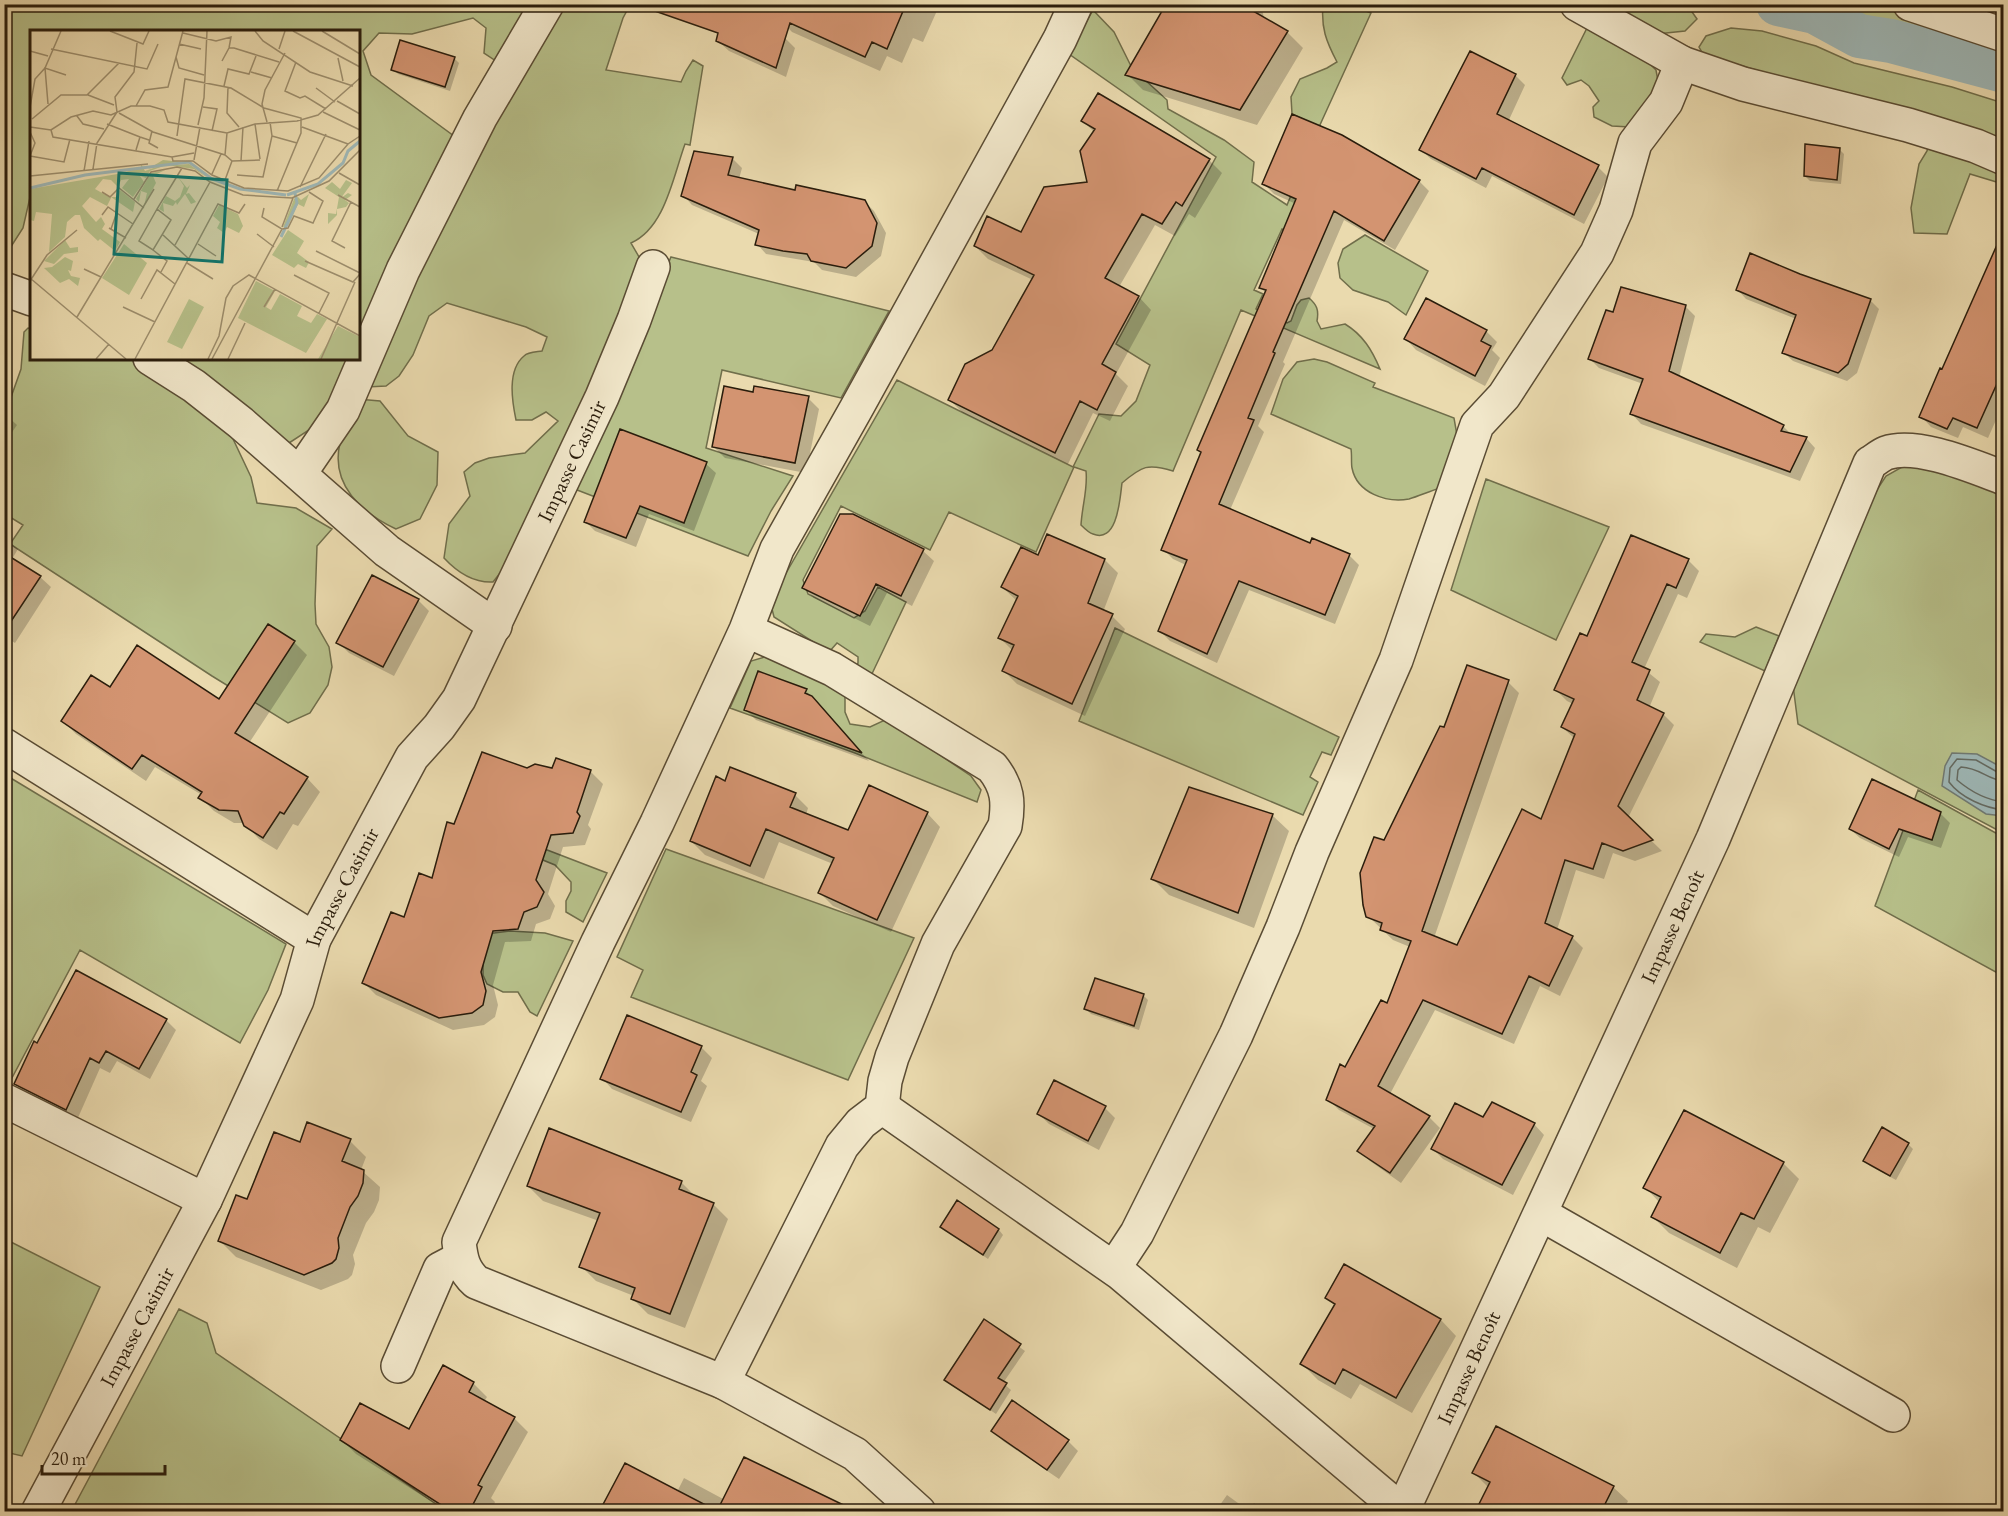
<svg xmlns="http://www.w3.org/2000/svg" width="2008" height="1516" font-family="'EB Garamond',serif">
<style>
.green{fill:#b7c08a;stroke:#706e4b;stroke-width:1.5}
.water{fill:#9eb7b6;stroke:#707972;stroke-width:1.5}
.shadow{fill:#0003}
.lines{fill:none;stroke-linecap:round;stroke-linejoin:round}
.shore{stroke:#646a61;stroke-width:1.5}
.canal{stroke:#9eb7b6;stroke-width:44}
.building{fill:#d39471;stroke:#2a1d0c;stroke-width:1.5}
.street-casing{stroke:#5a4c34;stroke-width:36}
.street{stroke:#f1e7ca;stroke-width:33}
.labels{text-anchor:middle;stroke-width:4.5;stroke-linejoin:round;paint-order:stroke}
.street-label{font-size:21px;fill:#2a1d0c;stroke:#f1e7ca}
.inset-river{fill:none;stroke:#9eb7b6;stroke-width:3}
.inset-road{fill:none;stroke:#9d8e6d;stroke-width:1.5}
.view{fill:#0f766e;fill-opacity:0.15;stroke:#0f766e;stroke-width:3}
.inset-edge{fill:none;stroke:#2a1d0c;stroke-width:3}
</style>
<rect width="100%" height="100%" fill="#eadaae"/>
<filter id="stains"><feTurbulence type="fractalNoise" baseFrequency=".00333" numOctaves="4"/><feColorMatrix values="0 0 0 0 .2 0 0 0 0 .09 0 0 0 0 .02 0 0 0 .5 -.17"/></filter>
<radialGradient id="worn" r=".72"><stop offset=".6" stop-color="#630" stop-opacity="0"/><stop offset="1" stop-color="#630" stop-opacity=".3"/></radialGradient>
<!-- green -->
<path class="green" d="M21,4L536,5L496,61L484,53L486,28L473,18L412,34L379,33L363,51L371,75L458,139L359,351L358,32H32L31,193L23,228L5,256L4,10Z
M556,5H630L623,18L606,70L681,82L686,71L693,60L703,66L690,145L685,144C673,177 665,228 631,243L646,269L508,563L493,582C474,583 457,572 444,558L449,524L470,496L464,472L475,463L489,458L525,453L558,421L546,412L532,420H516C512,401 507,370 524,356C528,352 536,352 542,351L547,337L526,327L447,303L429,316L413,355L399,376L386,386L367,387L389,326Z
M1323,5H1351L1371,13L1319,127L1292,114L1291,97L1300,79L1327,68L1337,62C1326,41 1321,28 1323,5Z
M1595,5H1682L1690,9L1697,19L1685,31L1647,35Z
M1759,5H1879L1922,21L1936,32L1935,54L1923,59L1898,50L1869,34L1838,30Z
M1093,10L1114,32L1132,68L1167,100L1168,109L1224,140L1254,162L1252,182L1287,205L1313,142L1314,242L1282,229L1254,290L1263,294L1256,309L1287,323L1291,321L1297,305L1301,300L1309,298C1317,305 1319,310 1317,321L1321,329L1345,324C1363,335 1372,350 1380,369L1241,310L1173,471C1148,463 1142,466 1122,483C1120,497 1118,544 1093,534C1089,533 1084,528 1081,525C1082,506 1088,489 1086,471L1074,467L1036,552L949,512L930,550L841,506L803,580L808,594L854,618L865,611L878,587L906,602L870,678L855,668L858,663V657L837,643L829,652L774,617L770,601L897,380L1073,467L1099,414L1121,416L1136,401L1150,365L1116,344L1216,157L1069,54Z
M1587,28L1644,58L1656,70L1658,81V95L1630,127L1612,126L1594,117L1593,107L1599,101L1589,86L1581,80L1567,85L1562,78Z
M1731,28L1762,31L1816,46L1854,63L1952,87L2003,103V184L1970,174L1947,234L1914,233L1911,208L1919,164L1927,151L1934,123L1868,98L1799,83L1703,54L1699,47L1706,36Z
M1994,48L2003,49V77L1982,73L1976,58Z
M1365,235L1428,271L1406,315L1388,302L1353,290L1340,278L1338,263L1343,249Z
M671,257L889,311L841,398L722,370L706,448L793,476L771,511L748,556L572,488Z
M28,328L31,329L32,358L132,359L137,361L193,397L233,439L251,477L257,503L296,508L332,529L317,546L315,604L316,624L329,647L332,667L328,685L310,713L288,723L212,676L10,544L23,525L5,514L4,417L21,369L24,332Z
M167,359H355L339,399L309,430L289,443Z
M1314,359L1327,362L1375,383L1373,387L1454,418L1458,441L1440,488C1430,491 1419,496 1409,499C1386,503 1357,493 1352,468C1351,463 1352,455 1351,449L1271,414L1283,379L1297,362Z
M357,399L380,401L408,436L438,452L437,485L420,519L396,529C362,513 330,485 340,443C344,428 352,413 357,399Z
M1909,463L2003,490V833L1798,724L1793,685L1863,511L1886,476Z
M1486,479L1609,527L1556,640L1451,590Z
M1756,627L1779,636L1765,671L1700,642L1706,634L1735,637Z
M1115,628L1339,737L1331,755L1322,752L1310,777L1318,782L1303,815L1079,721Z
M768,656L786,661L845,695V712L850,724L870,727L887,719L971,776L981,790L977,802L855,753L730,708L751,661Z
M4,774L286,944L268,990L240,1043L80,950L5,1091Z
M1918,790L2003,837V976L1875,906Z
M516,838L607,873L583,922L566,912V901L571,891V882L555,865L538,858Z
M666,849L914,938L848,1080L631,997L643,970L617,957Z
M510,931L545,933L573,941L537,1016L530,1012L518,992H503L487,984L483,975V940L486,934Z
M5,1239L100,1287L22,1456L5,1452Z
M179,1309L207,1323L216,1353L446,1511L71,1512Z"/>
<!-- water -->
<path class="water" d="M1952,753L1977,754L2003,768V816L1986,814L1942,786L1945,766Z"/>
<!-- shadow -->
<path class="shadow" d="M782,4H940L923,42L913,38L902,63L887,56L880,71L792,32L777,16Z
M1168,4H1257L1263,13L1264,19L1287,32L1303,48L1257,125L1143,90L1127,74Z
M785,38L795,48L786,77L729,51L718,41Z
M1471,53L1515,75L1525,85L1508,122L1598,167L1608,177L1584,224L1492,176L1486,188L1431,159L1421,150Z
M454,58L459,63L450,91L398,74L393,69Z
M1099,95L1209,160L1222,173L1195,218L1189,214L1175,236L1155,225L1119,287L1139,297L1151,310L1116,374L1128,386L1110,421L1093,413L1068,464L963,413L950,400L993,351L1033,280L988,259L975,246L1022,234L1089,183L1094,132L1083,121Z
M1839,149L1844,154L1841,184L1810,181L1805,176Z
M732,158L742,168L739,179L796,191L864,201L874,211L886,233L881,256L856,277L822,270L814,262L766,254L757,244L759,234L692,205L683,195Z
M1419,181L1429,191L1395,250L1344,220L1283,362L1285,364L1258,426L1264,432L1230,510L1311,545L1349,555L1359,565L1335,624L1249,590L1217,663L1170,641L1159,630L1186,565L1173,559L1163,549L1202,453L1199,450L1266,293L1260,287L1296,204L1274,194L1264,184Z
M2004,254V402L1988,438L1963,427L1958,438L1931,427L1921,416Z
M1800,276L1870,300L1879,309L1857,373L1847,381L1793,361L1784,353L1796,319L1746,299L1738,290Z
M1685,306L1695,316L1679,378L1783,426L1792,435L1806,438L1815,448L1800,481L1641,424L1632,414L1643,384L1599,368L1590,359L1614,314Z
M1486,331L1497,342L1492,350L1500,358L1485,386L1416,350L1406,339Z
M754,393L808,398L819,409L806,473L725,458L714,447Z
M4,400L7,402L5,414L17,425L4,444Z
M621,431L706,464L716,473L694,531L649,514L636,547L595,531L585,521Z
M852,515L923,551L934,561L912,606L887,593L870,626L814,598L804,588Z
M1048,536L1105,560L1118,573L1103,612L1112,616L1125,629L1085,716L1017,684L1004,671L1013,651L1000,638L1017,601L1002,587L1039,557Z
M4,537L18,549L12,559L40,577L51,587L15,643L4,636Z
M1688,560L1699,571L1687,598L1678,594L1644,669L1660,682L1649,708L1663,714L1674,725L1628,818L1662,851L1635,861L1613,853L1604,879L1576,870L1557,930L1572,937L1583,948L1560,996L1540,986L1514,1044L1435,1010L1390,1094L1429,1117L1440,1128L1401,1183L1370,1161L1359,1150L1374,1129L1339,1110L1328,1099L1346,1069L1387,1005L1410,947L1393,940L1368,916L1384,842L1445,729L1508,682L1519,693L1434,938L1458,947L1542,821L1575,739L1562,727L1573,704L1567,701L1556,690L1587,638Z
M418,600L429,611L394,676L349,653L338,642Z
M294,642L307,655L249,743L307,778L320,792L298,826L293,824L277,850L259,839L244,823H234L214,811L200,797L202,795L155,767L146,781L76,734L63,721L110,689L219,701Z
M759,673L806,691L869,761L756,720L746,710Z
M556,760L591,772L603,784L588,825L591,829L585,845L563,847L548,894L555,906L550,919L536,924L531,941L505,942L493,985L498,1005L495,1017L484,1025L453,1030L376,995L363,982L404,919L433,880L455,825L527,770L553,769Z
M726,783L795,795L808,808L806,815L848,832L927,813L940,827L891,932L833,906L820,893L833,864L779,842L764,879L705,855L691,841Z
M1190,789L1273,816L1289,831L1254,928L1169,895L1153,879Z
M1940,813L1950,823L1941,848L1908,837L1899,857L1860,838L1850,829Z
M1143,995L1148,1000L1139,1030L1091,1014L1086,1009Z
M166,1020L176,1030L150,1079L117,1061L110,1073L100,1068L77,1120L27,1095L16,1084Z
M701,1047L712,1058L701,1081L707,1086L691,1122L612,1089L602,1078Z
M1105,1108L1115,1118L1099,1150L1049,1124L1039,1114Z
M1484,1119L1534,1124L1544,1135L1513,1195L1443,1159L1433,1149Z
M308,1124L350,1141L366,1157L361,1170L380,1187L379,1200L374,1212L366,1223L353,1255L355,1264L352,1275L348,1279L321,1290L236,1257L220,1241L247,1201L300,1144Z
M1908,1144L1913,1149L1896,1180L1870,1166L1865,1161Z
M1783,1163L1799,1179L1770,1233L1758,1227L1737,1268L1669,1233L1653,1217L1660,1203L1645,1187Z
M681,1182L697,1198L713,1204L728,1219L685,1328L648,1314L633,1299L634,1296L596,1281L581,1266L599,1221L543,1201L528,1186Z
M999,1230L1003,1235L988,1259L947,1231Z
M1345,1266L1441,1320L1456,1336L1412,1413L1360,1384L1351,1399L1318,1380L1302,1364L1335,1306L1327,1298Z
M984,1321L1025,1351L1003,1383L1011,1390L996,1414L946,1380Z
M473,1383L487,1397L484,1402L514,1418L528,1432L491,1498L495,1502L491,1512H448L356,1454L342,1440L409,1431Z
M993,1430L1068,1441L1078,1451L1059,1479L1003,1441Z
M1473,1472L1613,1487L1628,1501L1623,1512H1477L1488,1487Z
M684,1478L725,1500L823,1512H601L677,1492Z
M1227,1495L1249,1511L1254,1503L1266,1512H1215Z
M1074,1506L1082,1512H1071Z"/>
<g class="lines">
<!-- shore -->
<path class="shore" d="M2004,773H1999L1976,760L1957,759L1950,768L1949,782C1961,798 1985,808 2004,810
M2004,781C1987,780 1981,768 1961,767L1958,770L1957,780C1970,791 1986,800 2004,802"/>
<!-- canal -->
<path class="canal" d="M1778,4L1815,12L1859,36L1891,41L2004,71"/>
</g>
<!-- building -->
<path class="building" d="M650,4H906L887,49L872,42L865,57L790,23L776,68L716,41L718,33L649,9Z
M1166,4H1241L1288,31L1240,110L1125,75Z
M400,40L455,57L445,87L391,70Z
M1470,51L1516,74L1497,114L1599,165L1574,215L1482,168L1476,179L1419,150Z
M1098,93L1210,159L1182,206L1176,202L1162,224L1142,214L1105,278L1139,296L1102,364L1116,372L1097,410L1080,401L1055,453L948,400L965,364L992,350L1034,275L974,246L987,216L1021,232L1044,187L1087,182L1080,151L1095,129L1081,121Z
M1292,114L1342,135L1420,180L1384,241L1334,211L1273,352L1275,353L1248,418L1254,420L1219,504L1310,543L1312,538L1350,554L1325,615L1239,581L1207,654L1158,631L1187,560L1161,550L1201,452L1197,450L1266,290L1259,288L1296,199L1262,184Z
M1805,144L1840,148L1837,180L1804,176Z
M694,151L733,157L728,175L795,190L796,185L865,200L877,223L872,246L846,268L811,261L807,254L783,251L755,245L759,230L681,196Z
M2004,229V368L1977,428L1953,418L1947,429L1919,417L1940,368L1942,369Z
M1750,253L1800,274L1871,299L1848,364L1838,373L1782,353L1796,315L1736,290Z
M1621,287L1686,305L1669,371L1784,425L1781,431L1807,437L1790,472L1630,414L1643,379L1588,359L1606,310L1613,312Z
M1426,298L1487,330L1481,341L1491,346L1475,376L1404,339Z
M724,386L753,392L754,386L809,396L795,463L712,447Z
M620,429L707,462L684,523L640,506L626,538L584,522Z
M840,514H853L924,549L901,596L876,584L860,616L802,588Z
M1047,534L1105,559L1088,603L1113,614L1072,704L1002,671L1014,645L998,638L1018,596L1001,587L1021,547L1038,555Z
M1631,535L1689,559L1676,588L1667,584L1632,662L1650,670L1637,700L1664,713L1618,806L1653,840L1623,851L1602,843L1593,869L1565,860L1545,923L1573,936L1549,986L1529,976L1502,1034L1423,1000L1378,1086L1430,1116L1390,1173L1357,1151L1375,1126L1326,1100L1340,1064L1345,1067L1381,1000L1387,1003L1411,941L1380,930L1382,923L1366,917L1363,905L1360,873L1374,837L1384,840L1440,726L1444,727L1467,665L1509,680L1422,931L1457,945L1522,809L1541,819L1575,734L1561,727L1574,699L1554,690L1580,633L1587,636Z
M4,553L41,576L4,632Z
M372,575L419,599L383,667L336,643Z
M268,624L295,641L235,733L308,777L284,814L280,812L263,838L244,826L238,811L219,810L198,798L202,792L142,755L132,769L61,721L91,675L110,687L137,645L219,699Z
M758,671L807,689L805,693L812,696L862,753L744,710Z
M482,752L527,768L535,764L552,768L556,758L591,770L577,812L580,816L573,833L551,835L536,880L544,892L537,907L524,912L518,929L493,931L481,972L486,991L483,1005L472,1013L439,1018L362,983L391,912L404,917L419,873L432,878L447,822L454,824Z
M730,767L796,793L790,807L848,830L869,785L928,812L877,920L818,893L834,858L766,829L750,866L690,841L716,776L725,781Z
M1872,779L1941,812L1932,840L1899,829L1889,849L1849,829Z
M1189,787L1273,814L1238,913L1151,879Z
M76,970L167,1019L139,1069L106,1051L99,1063L90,1058L66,1110L14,1084L34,1041L37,1043Z
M1095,978L1144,994L1134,1026L1084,1009Z
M627,1015L702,1046L691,1072L697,1075L681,1112L600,1079Z
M1054,1080L1106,1106L1088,1141L1037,1114Z
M1492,1102L1535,1123L1502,1185L1431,1149L1455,1103L1483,1117Z
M1684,1110L1784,1162L1754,1219L1741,1213L1720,1253L1651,1217L1661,1197L1643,1188Z
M307,1122L351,1139L342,1161L364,1170L363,1183L358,1196L350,1207L338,1238L339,1248L336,1259L332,1263L304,1275L218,1241L236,1195L247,1199L274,1132L300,1142Z
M1882,1127L1909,1143L1890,1176L1863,1161Z
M549,1128L682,1181L679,1189L714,1203L670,1314L631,1299L635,1288L579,1267L600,1213L527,1186Z
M957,1200L999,1229L983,1255L940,1227Z
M1344,1264L1441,1319L1396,1398L1343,1369L1335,1384L1300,1364L1335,1304L1325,1298Z
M984,1319L1021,1344L998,1378L1007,1383L990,1410L944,1380Z
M443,1365L474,1382L469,1392L515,1417L478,1485L482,1487L469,1512H452L340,1440L360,1403L409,1429Z
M1012,1400L1069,1440L1047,1470L991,1431Z
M1496,1426L1614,1486L1601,1512H1475L1490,1482L1472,1473Z
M744,1457L858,1512H599L625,1463L717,1511Z"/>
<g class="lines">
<!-- street casing -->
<g class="street-casing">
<g id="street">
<path d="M1577,4L1682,63L1743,84L1908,125L1976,146L2004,158"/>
<path d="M1910,4L2004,35"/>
<path d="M4,289L32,299"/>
<path d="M150,358L194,386L241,423L387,551L495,626"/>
<path d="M300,473L343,410L403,270L480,118L547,4"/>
<path d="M746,630L832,669L992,767C1008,787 1009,802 1005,826L938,944L892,1057L885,1081L882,1107L861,1123L842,1146L723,1382L476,1282C463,1270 461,1259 459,1242L598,942L657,823L746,630L777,549L856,409L1060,39L1076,4"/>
<path d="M4,745L314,939"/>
<path d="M4,1100L205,1200"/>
<path d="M882,1107L1120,1273L1402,1511"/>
<path d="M1541,1214L1893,1415"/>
<path d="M1114,1268L1137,1233L1236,1035L1283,927L1312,852L1396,660L1477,425L1504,396L1597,253L1616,210L1635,143L1666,102L1682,63"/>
<path d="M398,1366L440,1269L461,1258"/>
<path d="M723,1382L855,1454L919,1512"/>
<path id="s1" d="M38,1512L205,1200L297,1000L314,939L412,757L439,727L459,699L602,397L634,320L653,267"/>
<path id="s2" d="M1402,1512L1713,839L1870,463C1875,460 1881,455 1886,453C1917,442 1974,467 2004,478"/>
</g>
</g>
<!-- street -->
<use href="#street" class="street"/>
</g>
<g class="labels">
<!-- street labels -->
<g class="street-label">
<text dy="7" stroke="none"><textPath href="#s1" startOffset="1182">Impasse Casimir</textPath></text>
<text dy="7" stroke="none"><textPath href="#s1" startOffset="696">Impasse Casimir</textPath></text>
<text dy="7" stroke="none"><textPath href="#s2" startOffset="645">Impasse Benoît</textPath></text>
<text dy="7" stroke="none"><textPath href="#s1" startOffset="210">Impasse Casimir</textPath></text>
<text dy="7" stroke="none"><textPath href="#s2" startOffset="159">Impasse Benoît</textPath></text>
</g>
</g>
<!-- overview -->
<g transform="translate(30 30)">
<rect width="330" height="330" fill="#eadaae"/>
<path d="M133,130L152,132L141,133L145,135L159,134L181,150L164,139L136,135L120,141L116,148L110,146L114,152L103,167L92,158L99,149L91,150L88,157L81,150L73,149L65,159L81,168L77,176L60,167L52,176L66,192L71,187L75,194L72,199L90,212L85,221L70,209L68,211L54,198L50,185H45L37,192L35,207L19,222L22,184L6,182L4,191L0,190V159L99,142L88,140L111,138V134L115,141L135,134L118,139ZM135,140L123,146L126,153L114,176L117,163L111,161L109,172L106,169L121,143ZM148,147L157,158L160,155L156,164L159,163L166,172L161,174L155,164L147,175L146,172L143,176L133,173L134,182L129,179L136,166L145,171L150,167L154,156ZM316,150L322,153L311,168L318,163L322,165L315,170L319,173L316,177L307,179V185L298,194V183L306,184L309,167L295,158L302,152L310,159ZM90,160L105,172L103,182L81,167H86ZM279,164L274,177L268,174L258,196L253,197L264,169L268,167L271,170ZM189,175L208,184L213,196L209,203L197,197L194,203L187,198L190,192L183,186ZM258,200L274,211L267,223L279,232L276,238L268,234L264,238L242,225ZM35,210L40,218L48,217V222L34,224L24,234L14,231ZM94,214L117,233L99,265L72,248ZM35,227L43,231L41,241L38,240L41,246L50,248L48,256L39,249L30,253L14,238L22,237ZM226,251L245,261L236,277L241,280L250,264L272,276L267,286L281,293L287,284L297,289L276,323L208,288ZM159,269L174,277L152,319L137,312ZM308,296L330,307V329H288Z" fill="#b7c08a"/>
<path class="inset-river" d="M0,158L55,145L159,132L182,149L210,159L256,165M257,165L288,154L313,133L318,121L330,111M251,207L267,173L265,163"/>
<path class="inset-road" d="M80,1L113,14L119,1M225,1L233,11L280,42L323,56M263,1L330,37M292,1L330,24M153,3L186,11L201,7L199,18M149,14L171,19M21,19L117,39L128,14M249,19L255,1M0,21L18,26M146,27L149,38L174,45M308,28L313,51M192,31L199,18H204L249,32M266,32L255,61L270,68L275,66L296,79M221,42L242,48M194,56L198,39L219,44L226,26M198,57L197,83L209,97M286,58L305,72M58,65L84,75M307,71L330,84M18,74L15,38L36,45M106,76L115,60L138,57L153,1M0,77L5,49L15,38L31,1M173,77L187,79L182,101M293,82L330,100M89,83L123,102L195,125L202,131L195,150M47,86L53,94L74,99M2,89L31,65H57L89,33M237,92L232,74L235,60L255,23M77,94L110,107M225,94L230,129M168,95L174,68L177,1M0,97L21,100L41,87L63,81L81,85L101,76H120L134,80L138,92L197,103L225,94L267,91L288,85L330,48M272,97L318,114M21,100L23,107L142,127L164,123M122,101L119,113L128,118M0,102L5,113L0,126M147,106L155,49L201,58L234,78L271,88V103L247,161M242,106L267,113M106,120L110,107L119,110M195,125L197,103M0,126L34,132L40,109M142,127L143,131H163L182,145L214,158L258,161L289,148L318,114L330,106M164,130L170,97M202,131L230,130M211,131L213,97M63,139L67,113L87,82L85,67L104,42L107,13M54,141L59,111M309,143L330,155M182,144L191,124M207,145L233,147L242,106L240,92M0,146L118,134M270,157L296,104M72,162L80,167L89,158L114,178M308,165L330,177M104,169L121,142L147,137L165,141L180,152L213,165L262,168L299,151L330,120M127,179L109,211L123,220L141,190L127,179L152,138M72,185L78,177L103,194M252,197L263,168M79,198L96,208M81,199L87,182M252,199L258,198L264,186L283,193L293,171L279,162M227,204L244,217M133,205L159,229M168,214L186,226M145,215L180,152M315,218L302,211L321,172M123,220L137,231L131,242M286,221L330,243M275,231L323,252L330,244M157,233L183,249M54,239L71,247M264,245L299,263L289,283M0,248L96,329M0,251L17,225L47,200M111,269L127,240L145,254M93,277L125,292M234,277L245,259M47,287L124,159M66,329L79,314M105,329L188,174L209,183L215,174M178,329L189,306L196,268L203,256L219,245L330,306M182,329L252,199L232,187L234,178M198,329L215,293M291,329L325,252"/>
<path class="view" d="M89,143L197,150L192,232L84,224Z"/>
<rect width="330" height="330" class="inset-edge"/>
</g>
<!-- margin -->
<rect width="2008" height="1516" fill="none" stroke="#eadaae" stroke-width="24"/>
<rect x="6" y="6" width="1996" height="1504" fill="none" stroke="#2a1d0c" stroke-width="3"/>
<rect x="12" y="12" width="1984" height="1492" fill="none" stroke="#2a1d0c" stroke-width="1.5"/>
<!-- scale -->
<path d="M42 1465v9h123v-9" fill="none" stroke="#2a1d0c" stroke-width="3"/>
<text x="51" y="1465" font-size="18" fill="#2a1d0c" stroke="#f1e7ca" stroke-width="4.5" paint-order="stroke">20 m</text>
<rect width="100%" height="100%" filter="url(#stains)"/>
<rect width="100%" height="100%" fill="url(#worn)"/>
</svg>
